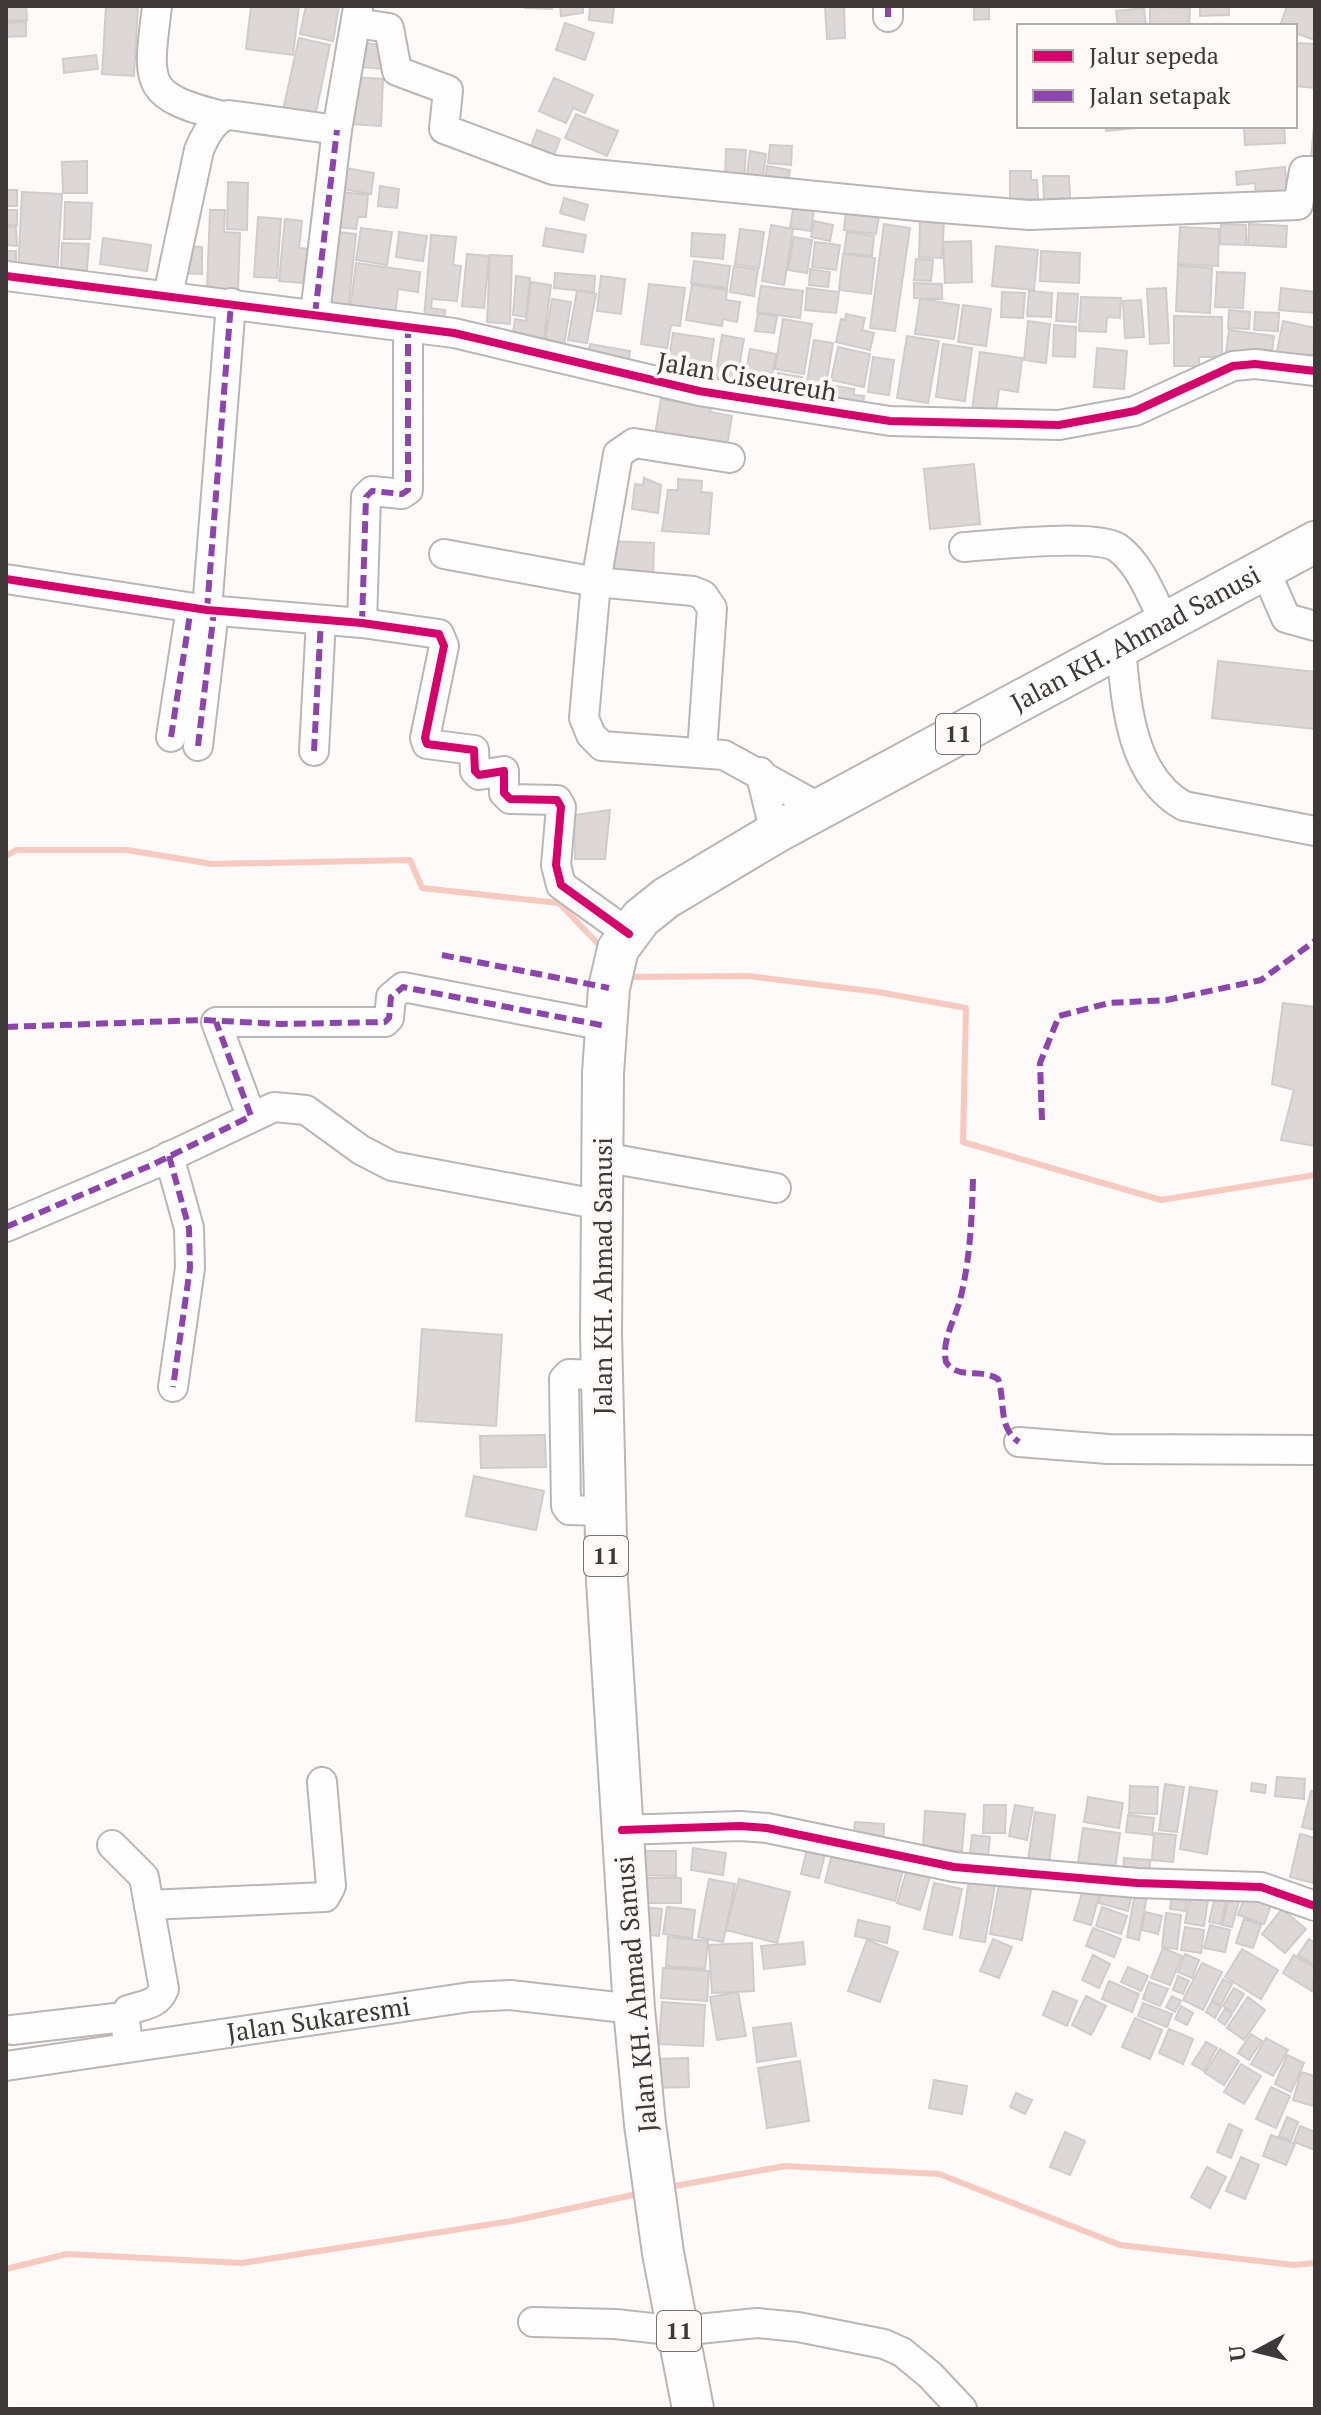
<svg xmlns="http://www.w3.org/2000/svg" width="1321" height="2415" font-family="'PT Serif',serif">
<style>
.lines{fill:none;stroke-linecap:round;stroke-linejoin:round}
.stream{stroke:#f7c9bf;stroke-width:6}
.building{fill:#ddd8d7;stroke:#d0cccb;stroke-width:2}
.minor-casing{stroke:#bab6b5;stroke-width:32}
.highway-casing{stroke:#bab6b5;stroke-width:44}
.minor{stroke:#fffefe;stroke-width:28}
.highway{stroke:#fffefe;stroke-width:40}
.quiet{stroke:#8e44ad;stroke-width:6;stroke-dasharray:12 6;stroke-linecap:butt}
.cycleway-casing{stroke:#fff9f8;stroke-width:13}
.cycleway{stroke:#d6006c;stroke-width:8}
.labels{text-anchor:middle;stroke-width:8;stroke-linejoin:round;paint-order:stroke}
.shield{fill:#fff9f8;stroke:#787372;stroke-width:2}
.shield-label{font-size:24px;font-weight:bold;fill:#3e3938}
.street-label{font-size:26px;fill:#3e3938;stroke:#fff9f8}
</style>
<rect width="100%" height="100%" fill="#fefaf9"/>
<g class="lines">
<!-- stream -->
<path class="stream" d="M6,856L16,850H127L212,864L410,860L422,888L559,903L604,950
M624,977L748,976L878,992L966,1008L963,1142L1161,1200L1315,1175
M669,2187L785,2166L939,2174L1120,2245L1294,2265L1315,2263
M6,2269L67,2254L242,2263L512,2221L642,2193"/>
</g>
<!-- building -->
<path class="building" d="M6,6H26L27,20L6,21Z
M106,6H138L134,76L102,74Z
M251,6H299L293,55L246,49Z
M306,6H339L333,41L300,34Z
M525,6H552V9L525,8Z
M560,6H583V13L561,16Z
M590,6H614L612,23L589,20Z
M825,6H844L845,38L827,39Z
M974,6H989V19L974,20Z
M1200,6H1229V15L1200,16Z
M1287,6H1315V40L1295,33V26H1280Z
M1150,7L1190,8L1189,26H1150Z
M1144,8L1146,26H1118L1116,11Z
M26,22V36L6,37V23Z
M565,23L594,33L585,60L556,50Z
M299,38L330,45L315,117L283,110Z
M366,43L386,46L383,69L363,67Z
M1295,43L1315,44V88L1295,86Z
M96,55L98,69L64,73L63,59Z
M353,77L383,79L381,126L351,124Z
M554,78L593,95L585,113L573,108L566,123L539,111Z
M576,114L618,131L607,156L565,138Z
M1315,115V168H1310Z
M1105,126H1137L1138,128L1106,131Z
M1244,126H1284L1285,143L1245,145Z
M537,130L560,139L551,163L528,154Z
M770,145L792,146L791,165L768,163Z
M726,149L746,150L744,181L725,180Z
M750,151L766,154L762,184L746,182Z
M87,161V193H63L62,162Z
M767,166L790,170L787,187L765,183Z
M1285,167L1287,193L1256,196L1255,183L1237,185L1236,172Z
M346,168L374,173L371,194L343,189Z
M1010,171H1031V180H1037L1038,199L1010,200Z
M1043,176H1069L1070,198L1044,199Z
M228,182L248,183L247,230L227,229Z
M380,186L399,189L397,208L378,206Z
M6,190H17V206H6Z
M332,191L368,195L366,217H358L356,229L328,226Z
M22,192L62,194L57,274L18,272Z
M564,198L588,205L584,220L560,213Z
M65,202L92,203L90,239H64Z
M794,204L814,207L811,231L790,228Z
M6,210H17V225H6Z
M210,210H225L224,232L240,233L238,291L207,290Z
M846,211L879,216L876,234L844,230Z
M258,217L281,219L277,278L254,277Z
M920,218L944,219L942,258L919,257Z
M285,219L302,221L299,248L319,250L316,284L279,281Z
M814,221L833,225L830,241L811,237Z
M884,224L910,228L895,331L870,328Z
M1221,224L1246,225V245L1220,244Z
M1249,224L1287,226L1286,247L1248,245Z
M771,225L793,229L784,285L762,281Z
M6,226L16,227L17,246L6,245Z
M1180,227L1219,229L1218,266L1178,264Z
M361,228L392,232L387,265L356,260Z
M546,228L586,235L583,252L543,246Z
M740,229L764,232L759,268L735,264Z
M328,231L356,234L348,312L320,309Z
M399,232L427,236L423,261L396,257Z
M847,232L874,236L872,256L844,253Z
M692,233L725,235L723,259L691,256Z
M431,235L456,237L453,265L461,266L457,301L432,299L431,308L445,310L444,321L424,319Z
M794,237L812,240L807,273L788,270Z
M103,238L151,245L147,271L100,264Z
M971,241L972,282L945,283L943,242Z
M815,242L840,245L836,270L812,267Z
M62,243L89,244L87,270L61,269Z
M183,246L202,247V274L183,273Z
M996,246L1038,250L1034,290L992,286Z
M6,251H16V269H6Z
M1041,251L1080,253L1079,283L1040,281Z
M467,254L489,256L484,308L462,306Z
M843,254L875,258L871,294L839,290Z
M490,255L512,256L510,324L487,322Z
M916,259L933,260L931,281L914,280Z
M694,261L730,266L727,288L691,283Z
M356,263L420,272L418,292L398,289L395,317L350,311Z
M734,266L758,270L754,296L730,292Z
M1178,266L1212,268L1210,313L1176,311Z
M810,269L830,272L828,287L809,285Z
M1217,272L1245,273L1243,308L1215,307Z
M555,273L595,276L594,292L554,288Z
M516,276L530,278L526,317L513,315Z
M601,276L625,279L621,314L597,311Z
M531,282L551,285L543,345L512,340L515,319L526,321Z
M914,283L942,284V299L914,298Z
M649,284L685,288L680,326L671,325L667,348L641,344Z
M692,285L727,290L726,300L740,302L737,322L723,319L722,326L686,320Z
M761,286L803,291L800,318L757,312Z
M807,288L839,292L836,313L805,310Z
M1166,288L1169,343L1150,344L1147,289Z
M1281,288L1315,292V313L1279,310Z
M577,291L596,294L587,343L568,340Z
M1029,291L1052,293L1051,317L1027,316Z
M1002,292L1025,293L1023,318L1001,317Z
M1058,293L1078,294L1076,322L1056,321Z
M1081,297L1121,298L1120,318L1107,317L1106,332L1079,331Z
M552,299L571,302L563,351L544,347Z
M920,299L959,305L954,339L915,334Z
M1141,300L1144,337L1125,338L1123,301Z
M963,305L991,309L986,346L958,342Z
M1229,310L1250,312L1249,329L1228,328Z
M1255,312L1279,313L1278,331L1254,330Z
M758,313L777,317L774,333L755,331Z
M846,314L865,318L862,330L874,333L870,350L836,342L841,319L845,320Z
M1174,316L1222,317V357H1199V366H1174Z
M783,319L812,324L804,374L775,369Z
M1028,321L1050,324L1046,363L1024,360Z
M1283,321L1315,328L1312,369L1275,361Z
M1054,325L1076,327L1075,357L1053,356Z
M1229,330L1274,336L1271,358L1226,353Z
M673,333L714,339L707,383L666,377Z
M722,335L744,339L735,389L714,385Z
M907,336L939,341L928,403L897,398Z
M814,340L833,343L826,385L807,382Z
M590,344L630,351L627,369L587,363Z
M943,344L972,348L965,401L936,397Z
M838,347L870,354L864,387L831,380Z
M1097,348L1127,351L1124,389L1094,387Z
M750,349L776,354L767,400L742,395Z
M980,352L1022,358L1018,392L999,389L996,413L972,410Z
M873,357L894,360L889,395L868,392Z
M778,373L802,377L798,403L774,398Z
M831,385L854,389V395L864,396L862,411L828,406Z
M661,399L711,408L710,412L732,416L727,446L654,440Z
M974,464L980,524L930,529L924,469Z
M644,478L661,485L658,513L632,509L635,484L643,485Z
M678,479L702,481L701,492L712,493L709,534L662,531L668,490H678Z
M610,541L654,543L653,576L609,574Z
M1218,661L1315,672V729L1212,718Z
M610,810L605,859H575L574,815Z
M1283,1003L1315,1007V1146L1281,1140L1294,1090L1272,1084Z
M422,1329L502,1335L496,1426L416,1421Z
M545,1435L546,1467L481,1468L480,1436Z
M474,1476L544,1491L536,1530L466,1516Z
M1277,1777L1305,1779L1304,1799L1275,1796Z
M1252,1783L1266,1785L1265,1793L1251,1791Z
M1165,1784L1184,1787L1177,1832L1159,1830Z
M1130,1786L1158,1787L1157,1814L1129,1813Z
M1190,1787L1217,1791L1207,1854L1180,1849Z
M1311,1791L1315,1792V1830L1302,1827Z
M1088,1797L1123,1803L1119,1828L1084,1822Z
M984,1805H1006L1005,1833H983Z
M1015,1805L1033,1808L1027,1840L1009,1836Z
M925,1811L965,1814L962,1851L923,1848Z
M1035,1812L1055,1815L1049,1864L1028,1861Z
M1128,1815L1154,1818L1152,1835L1126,1832Z
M855,1822L884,1824L883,1846L853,1844Z
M1083,1828L1120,1833L1114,1876L1077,1870Z
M1154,1833L1176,1835L1173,1862L1152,1860Z
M1300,1834L1315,1838L1313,1883L1290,1877Z
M972,1835L990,1837L988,1856L970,1854Z
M808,1845L826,1850L819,1878L801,1874Z
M693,1848L726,1853L723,1875L691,1870Z
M833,1850L903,1870L895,1901L825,1882Z
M630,1851H676V1876L631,1875Z
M1124,1858L1150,1860L1149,1880L1123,1878Z
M909,1863L932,1870L920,1910L897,1903Z
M970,1874L996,1879L985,1942L960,1938Z
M632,1878H681V1903H632Z
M709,1879L735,1884L723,1942L698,1937Z
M739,1879L790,1892L777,1943L726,1930Z
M934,1883L962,1889L952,1935L924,1929Z
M1085,1883L1101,1888L1091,1925L1074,1920Z
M1104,1883L1133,1890L1128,1911L1099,1903Z
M999,1884L1031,1890L1022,1940L990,1934Z
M1173,1889L1188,1891L1185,1911L1170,1909Z
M1191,1890L1209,1893L1204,1926L1185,1923Z
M1247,1890L1273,1900L1264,1924L1238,1915Z
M1135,1893L1147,1895L1139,1940L1127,1937Z
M1216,1893L1227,1896L1221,1924L1209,1922Z
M1229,1898L1239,1901L1232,1927L1222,1925Z
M643,1907L662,1909L659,1936L641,1934Z
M667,1907L695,1910L692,1938L663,1934Z
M1102,1907L1127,1916L1121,1934L1096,1926Z
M1282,1909L1306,1929L1285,1953L1262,1934Z
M1145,1912L1162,1916L1158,1934L1142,1930Z
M1166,1913L1181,1915L1177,1949L1162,1947Z
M1244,1919L1261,1925L1253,1948L1236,1943Z
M858,1920L890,1927L887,1943L855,1936Z
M1210,1925L1230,1930L1225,1952L1204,1948Z
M1185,1927L1204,1930L1201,1953L1181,1950Z
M1093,1928L1121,1939L1114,1957L1086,1946Z
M668,1937L708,1941L705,1969L666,1966Z
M993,1939L1012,1947L999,1978L980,1971Z
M1309,1939L1315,1943V1966L1298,1955Z
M867,1940L898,1952L880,2002L848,1991Z
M803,1942L805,1964L764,1969L761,1946Z
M752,1943L754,1991L712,1993L709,1945Z
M1163,1948L1182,1956L1170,1985L1151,1978Z
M1242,1949L1278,1970L1261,1999L1225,1977Z
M1185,1954L1199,1960L1192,1978L1178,1972Z
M1093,1955L1110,1964L1099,1988L1082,1980Z
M1294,1955L1315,1968L1312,1991L1283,1973Z
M1202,1963L1222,1972L1203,2010L1183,2000Z
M1128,1967L1148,1976L1141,1991L1121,1982Z
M663,1968L709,1971L707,2001L661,1998Z
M1178,1976L1189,1981L1183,1994L1173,1990Z
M1223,1979L1232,1984L1221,2005L1212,2000Z
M1109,1981L1139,1994L1132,2012L1102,1999Z
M1149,1982L1168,1989L1160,2006L1143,1999Z
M1234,1988L1244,1994L1233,2012L1223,2006Z
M1053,1991L1077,2001L1067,2026L1043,2015Z
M738,1992L746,2036L717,2040L710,1997Z
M1086,1996L1106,2006L1091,2035L1072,2025Z
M1172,1996L1181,2001L1175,2012L1166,2007Z
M1248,1997L1265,2010L1244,2040L1227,2028Z
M1212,2001L1221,2007L1215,2018L1206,2012Z
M662,2002L705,2005L703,2046L659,2044Z
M1143,2003L1172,2014L1167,2027L1138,2016Z
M1181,2006L1193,2013L1187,2025L1175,2019Z
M1225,2009L1232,2014L1225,2025L1218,2020Z
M1135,2018L1162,2030L1150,2059L1122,2047Z
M791,2023L796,2056L757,2062L753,2028Z
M1169,2029L1193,2039L1183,2064L1159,2053Z
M1251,2034L1262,2041L1249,2060L1238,2053Z
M1266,2038L1288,2050L1273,2076L1251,2064Z
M1206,2042L1217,2048L1204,2071L1192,2064Z
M1220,2049L1239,2061L1224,2085L1205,2073Z
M1287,2055L1304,2063L1291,2092L1275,2084Z
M688,2058L689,2087L655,2088L654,2059Z
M800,2061L809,2121L767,2128L758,2068Z
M1241,2064L1261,2076L1244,2104L1224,2092Z
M1301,2072L1315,2076L1313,2106L1293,2100Z
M934,2080L967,2086L962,2114L929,2108Z
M1271,2087L1290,2096L1276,2128L1256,2119Z
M1016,2093L1032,2100L1025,2114L1010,2107Z
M1287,2117L1298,2122L1291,2141L1279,2136Z
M1229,2124L1242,2130L1231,2158L1217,2152Z
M1300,2126L1315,2132V2150L1294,2142Z
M1065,2132L1085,2141L1070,2175L1050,2167Z
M1271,2135L1295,2144L1286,2165L1263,2156Z
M1241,2157L1259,2165L1245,2199L1226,2191Z
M1207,2167L1226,2177L1210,2208L1191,2197Z"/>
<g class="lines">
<!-- minor casing -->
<g class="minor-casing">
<g id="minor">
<path d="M157,6C148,83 141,96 223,116"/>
<path d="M888,6V17"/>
<path d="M356,23L389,28L397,71L448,90L444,129L553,170L917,206L1029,215L1298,205L1304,171H1315"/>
<path d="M6,276L454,333L699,391L890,421L1059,425L1135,411L1233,366L1255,364L1315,371"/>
<path d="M168,295L199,150C205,136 214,118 229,115L337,130L358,7"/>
<path d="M315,314L337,130"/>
<path d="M730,458L634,443L618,454L596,582L584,718L591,735L602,746L724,755L820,808"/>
<path d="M964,547C995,545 1096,533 1118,548C1140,564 1152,597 1164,621"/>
<path d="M444,554L596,582L693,591L703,595L712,608L702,752"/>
<path d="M1265,570L1286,618L1315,626"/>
<path d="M6,579L207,610L362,623L439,634L444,646L425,738L427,744L474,750L475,771L479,775L504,771V793L510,799L557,800L561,807L556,865L561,885L629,934"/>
<path d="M207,610L231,303"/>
<path d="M362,623L366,497L372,491L402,494L408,490V327"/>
<path d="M1121,647C1126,702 1130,776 1184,806L1315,831"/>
<path d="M171,737L191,608"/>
<path d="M198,746L214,611"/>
<path d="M314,751L321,620"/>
<path d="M760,772L775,833"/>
<path d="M251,1116L216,1022H385L389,1018L391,997L403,987L606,1026"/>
<path d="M169,1156L189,1228L190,1268L173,1387"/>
<path d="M603,1157L776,1188"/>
<path d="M6,1227L154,1164L274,1107L306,1110L361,1150L392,1166L602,1205"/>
<path d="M601,1375L569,1374L564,1379L566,1506L569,1510L604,1511"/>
<path d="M1019,1442L1108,1449L1315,1450"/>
<path d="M622,1830L740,1826L767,1828L954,1867L1137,1883L1261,1887L1315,1906"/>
<path d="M112,1845L144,1877L164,1989C158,2005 143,2005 128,2010L124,2017L129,2046"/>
<path d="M149,1905L325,1897L331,1886L322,1782"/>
<path d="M12,2030L124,2017"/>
<path id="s1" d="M6,2066L470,1997L510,1995L634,2009"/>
<path d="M533,2322L615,2324L679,2331L757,2323L798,2327L884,2344L902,2352L930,2375L962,2409"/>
</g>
</g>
<!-- highway casing -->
<g class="highway-casing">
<g id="highway">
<path id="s2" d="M693,2409L663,2253L645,2124L634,2009L607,1581L601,1334L603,1073L609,988L618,949L641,918L666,898L775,833L1315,542"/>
</g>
</g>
<!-- minor -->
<use href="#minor" class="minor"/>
<!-- highway -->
<use href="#highway" class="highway"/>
<!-- quiet -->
<path class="quiet" d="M888,6V17
M315,314L337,130
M207,610L231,303
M362,623L366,497L372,491L402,494L408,490V327
M171,737L191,608
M198,746L214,611
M314,751L321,620
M442,955L609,988
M6,1027L202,1020L281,1024L385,1022L389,1018L391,997L403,987L606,1026
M1042,1120L1040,1063L1059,1016L1109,1003L1167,1000L1261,980L1315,941
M169,1156L189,1228L190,1268L173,1387
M973,1179C972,1218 970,1258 961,1296C956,1319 941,1339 946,1362C957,1380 982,1368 998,1379C1006,1402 997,1427 1019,1442
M6,1227L154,1164L251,1116L216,1022"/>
<!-- cycleway casing -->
<g class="cycleway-casing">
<path id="cycleway" d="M6,276L454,333L699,391L890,421L1059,425L1135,411L1233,366L1255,364L1315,371
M6,579L207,610L362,623L439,634L444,646L425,738L427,744L474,750L475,771L479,775L504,771V793L510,799L557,800L561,807L556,865L561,885L629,934
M622,1830L740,1826L767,1828L954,1867L1137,1883L1261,1887L1315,1906"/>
</g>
<!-- cycleway -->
<use href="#cycleway" class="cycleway"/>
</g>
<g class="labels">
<!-- shield labels -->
<g class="shield">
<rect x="936" y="714" width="44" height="40" rx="6"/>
<rect x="584" y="1536" width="44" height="40" rx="6"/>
<rect x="657" y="2311" width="44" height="40" rx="6"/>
</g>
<g class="shield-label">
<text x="958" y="742">11</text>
<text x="606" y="1564">11</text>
<text x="679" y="2339">11</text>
</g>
<!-- street labels -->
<g class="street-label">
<text transform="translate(747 377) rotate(10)" y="9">Jalan Ciseureuh</text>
<text dy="9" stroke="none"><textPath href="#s2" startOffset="2074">Jalan KH. Ahmad Sanusi</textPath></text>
<text transform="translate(603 1276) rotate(-90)" y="9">Jalan KH. Ahmad Sanusi</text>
<text transform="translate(636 1994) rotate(-95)" y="9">Jalan KH. Ahmad Sanusi</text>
<text dy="9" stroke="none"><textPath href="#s1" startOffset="316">Jalan Sukaresmi</textPath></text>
</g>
</g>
<!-- border -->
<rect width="1321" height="2415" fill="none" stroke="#3e3938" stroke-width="16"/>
<!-- legend -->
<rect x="1017" y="24" width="280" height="104" fill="#fff9f8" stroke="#b2acab" stroke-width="2"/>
<rect x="1033" y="50" width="40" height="12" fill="#d6006c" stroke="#b2acab" stroke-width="2"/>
<text x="1089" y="64" font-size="24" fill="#3e3938">Jalur sepeda</text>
<rect x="1033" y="90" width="40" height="12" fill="#8e44ad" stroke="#b2acab" stroke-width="2"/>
<text x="1089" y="104" font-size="24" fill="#3e3938">Jalan setapak</text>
<!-- north arrow -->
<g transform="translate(1257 2351) rotate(263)" stroke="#fff9f8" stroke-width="6" paint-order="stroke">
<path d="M0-6L14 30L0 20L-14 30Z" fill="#3e3938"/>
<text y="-12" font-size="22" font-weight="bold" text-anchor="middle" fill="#3e3938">U</text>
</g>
</svg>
